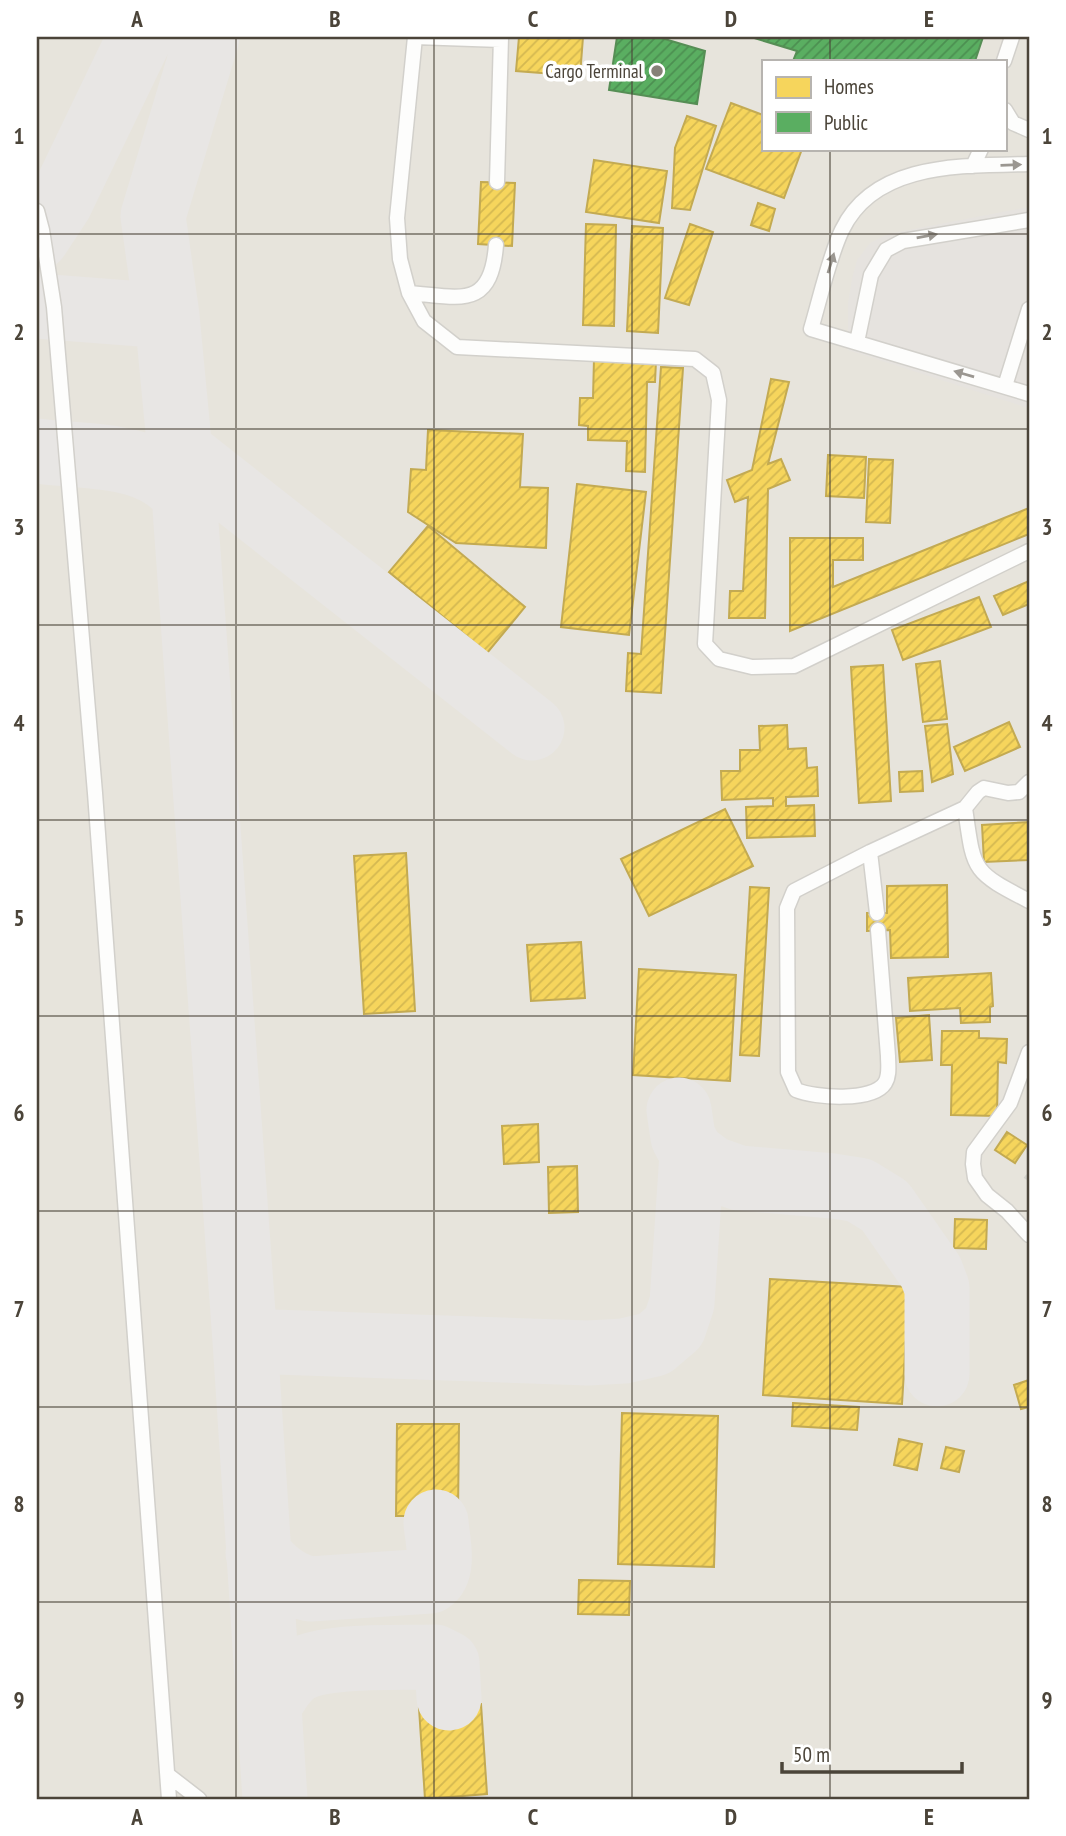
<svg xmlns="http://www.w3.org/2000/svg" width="1066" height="1836" font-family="'PT Sans Narrow',sans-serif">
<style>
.residential{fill:#e7e4dc;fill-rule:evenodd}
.parking{fill:#e6e3df}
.homes{fill:url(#homes-hatch);stroke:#c3aa52;stroke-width:2}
.public{fill:url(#public-hatch);stroke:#568e55;stroke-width:2}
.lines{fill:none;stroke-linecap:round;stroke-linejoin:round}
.taxiway{stroke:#e8e6e4;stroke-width:65}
.service-casing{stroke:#d2d0cb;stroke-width:17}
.path{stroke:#d3d2cc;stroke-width:4.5;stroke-dasharray:3.5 3.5;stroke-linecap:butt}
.service{stroke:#fdfdfc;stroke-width:14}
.oneway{fill:#9b9791}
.grid{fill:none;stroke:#4b4439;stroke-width:2;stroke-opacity:0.55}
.poi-dot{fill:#868178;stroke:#fff;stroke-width:2.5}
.labels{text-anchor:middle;stroke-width:7;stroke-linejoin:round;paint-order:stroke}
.poi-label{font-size:19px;fill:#4b4439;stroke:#fff;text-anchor:end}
.neatline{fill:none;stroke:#4b4439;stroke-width:2.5}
.grid-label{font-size:23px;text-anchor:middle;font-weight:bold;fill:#4b4439}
</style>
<defs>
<pattern id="homes-hatch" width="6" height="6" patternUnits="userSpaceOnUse" patternTransform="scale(1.75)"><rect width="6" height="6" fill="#f6d55c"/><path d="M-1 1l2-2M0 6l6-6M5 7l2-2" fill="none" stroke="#d4b851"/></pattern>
<pattern id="public-hatch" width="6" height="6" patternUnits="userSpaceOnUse" patternTransform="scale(1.75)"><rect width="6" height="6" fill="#5aae61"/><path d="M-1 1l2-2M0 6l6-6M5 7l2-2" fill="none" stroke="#4c8f51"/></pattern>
</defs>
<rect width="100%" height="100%" fill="#f4f2ee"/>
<!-- residential -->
<path class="residential" d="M37,37H1029V1799H37ZM763,61H1005V149H763Z"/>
<!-- parking -->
<path class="parking" d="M1029,207L1028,408L848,350V303L852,279L857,260L870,243L888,234Z"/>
<!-- homes -->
<path class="homes" d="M519,37H583L580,76L516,71Z
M731,103L763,115V149H802L784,198L706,169Z
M687,116L716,126L690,210L672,208L675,148Z
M594,160L667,171L659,223L586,212Z
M481,182L515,183L512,246L478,244Z
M758,203L775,209L769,231L751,225Z
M586,224L616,225L614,326L583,325Z
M690,224L713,232L689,305L665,298Z
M632,226L663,228L658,333L627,331Z
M594,359L656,361L655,382H647L645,472L626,471L627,441L588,440V426L579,425L580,398H593Z
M661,367L683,368L661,693L626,691L628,653L641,654Z
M771,379L789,382L768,464L781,459L790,480L768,489L765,618H729L730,591H743L748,497L735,502L727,480L752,470Z
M428,430L523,434L520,487L548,488L546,548L456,543L408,512L411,469L426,470Z
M828,455L866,457L864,498L826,496Z
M869,459L893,460L890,523L866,522Z
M577,484L646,492L629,635L561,627Z
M1029,508V534L790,631V538H863V560H833V587Z
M428,526L525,607L487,653L389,572Z
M1029,581V604L1003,615L994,596Z
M979,597L991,627L903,660L892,630Z
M940,661L947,719L923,722L916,664Z
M883,665L891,801L859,803L851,667Z
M1009,722L1020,747L965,771L954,747Z
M947,724L953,774L932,782L925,726Z
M787,725L788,749L806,748L807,768L817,767L818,796L786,797V806L814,805L815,836L747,838L746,807L773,806V798L722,800L721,771H740V750H760L759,726Z
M922,771L923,791L900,792L899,772Z
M725,809L753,866L649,916L621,859Z
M1029,822V860L984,862L982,825Z
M406,853L415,1011L364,1014L354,856Z
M947,885L948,957L891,958L890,930L867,931V913H887V886Z
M750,887L769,888L759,1056L740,1055Z
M581,942L585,998L531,1001L527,945Z
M639,969L736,975L730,1081L633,1075Z
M991,973L993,1006L990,1007V1022L961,1023L960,1008L910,1011L908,978Z
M929,1015L932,1060L900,1062L896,1018Z
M942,1031H979V1038L1007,1039L1006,1063L998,1062L997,1116L951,1115L952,1065H941Z
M538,1124L539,1162L504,1164L502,1126Z
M1007,1132L1027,1145L1015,1163L995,1150Z
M577,1166L578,1212L549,1213L548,1167Z
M955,1219L987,1220L986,1249L954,1248Z
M770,1279L909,1287L902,1404L763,1395Z
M1029,1380V1407L1021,1409L1014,1385Z
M793,1403L859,1407L857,1430L792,1426Z
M622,1413L718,1416L714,1567L618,1564Z
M397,1424H459L458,1516H396Z
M899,1439L922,1444L917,1470L894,1465Z
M946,1447L964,1451L959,1472L941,1468Z
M579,1580L630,1581L629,1615L578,1614Z
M481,1704L487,1794L425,1799L419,1708Z"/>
<!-- public -->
<path class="public" d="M617,37H658L705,51L697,104L609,90Z
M751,37H983L975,61H793L797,51Z"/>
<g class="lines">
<!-- taxiway -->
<path class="taxiway" d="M207,37L153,216L167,316L184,495L245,1341L275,1799
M37,238L60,203L140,37
M37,306L167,316
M179,450L532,728
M37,451C88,458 149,451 184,495
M692,1154L711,1168L739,1178L833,1186L859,1190L885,1206L931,1272L937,1288V1374
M245,1341L588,1353L624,1351L654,1344L674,1327L682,1303L692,1154L683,1137L679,1110
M258,1553C273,1571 287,1584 310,1589L430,1581C446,1570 437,1539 436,1522
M269,1706C275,1695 281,1684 291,1675C315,1653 400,1658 435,1657L447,1663L449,1698"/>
<!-- service casing -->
<g class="service-casing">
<path id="service" d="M415,37L397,218L400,259L409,293L424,321L457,347L695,359L713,373L719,400L705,644L719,659L752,667L794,666L1029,551
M415,37L501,40
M1004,61L1012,37
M1005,110L1013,123L1029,130
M1029,164C964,166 875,161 842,230C829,257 820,299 811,329L1029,394
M973,166L981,149
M497,182L501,37
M37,211L42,230L54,307L95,793L169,1799
M409,293C460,297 491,310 496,245
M857,342L871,275L886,250L903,241L1029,220
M1005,386L1029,309
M965,808C974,871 971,871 1029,901
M870,852L877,913
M878,930L888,1056C888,1065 890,1075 885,1083C873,1102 815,1098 796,1090L788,1072L787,908L794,891L870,852L965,808L978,792L984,788L1008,793L1019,792L1029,782
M1029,1052L1010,1103L974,1152L973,1164L975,1178L987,1195L1007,1211L1029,1235
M168,1775L199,1799"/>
</g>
<!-- path -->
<path class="path" d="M1025,1176L1029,1179"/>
<!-- service -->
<use href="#service" class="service"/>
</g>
<!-- one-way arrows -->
<defs><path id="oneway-solid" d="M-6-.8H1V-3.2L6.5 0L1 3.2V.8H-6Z" transform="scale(1.75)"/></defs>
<g class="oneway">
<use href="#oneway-solid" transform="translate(1011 165) rotate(-2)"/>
<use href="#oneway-solid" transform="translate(927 236) rotate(-10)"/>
<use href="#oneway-solid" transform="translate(831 263) rotate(-73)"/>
<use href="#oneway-solid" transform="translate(964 374) rotate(-164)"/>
</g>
<!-- grid -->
<path class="grid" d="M236,37V1799M434,37V1799M632,37V1799M830,37V61M830,149V1799M37,234H1029M37,429H1029M37,625H1029M37,820H1029M37,1016H1029M37,1211H1029M37,1407H1029M37,1602H1029"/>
<!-- markers -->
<circle class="poi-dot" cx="657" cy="71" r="7"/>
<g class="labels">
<!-- poi labels -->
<g class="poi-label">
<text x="643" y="78">Cargo Terminal</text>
</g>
</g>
<!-- border -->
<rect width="1066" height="1836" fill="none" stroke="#ffffff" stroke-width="77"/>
<!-- legend -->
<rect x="762" y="60" width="245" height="91" fill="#ffffff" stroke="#b7b4b0" stroke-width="2"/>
<rect x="776" y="77" width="35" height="21" fill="#f6d55c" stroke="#b7b4b0" stroke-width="2"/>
<text x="824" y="94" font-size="21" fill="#4b4439">Homes</text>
<rect x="776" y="112" width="35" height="21" fill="#5aae61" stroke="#b7b4b0" stroke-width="2"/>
<text x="824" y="130" font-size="21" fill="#4b4439">Public</text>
<!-- scale -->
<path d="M782 1762v10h180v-10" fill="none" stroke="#4b4439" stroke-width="3.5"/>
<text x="793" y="1762" font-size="21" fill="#4b4439" stroke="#ffffff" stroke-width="5" paint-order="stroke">50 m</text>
<rect x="38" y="38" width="990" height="1760" class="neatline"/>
<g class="grid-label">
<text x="137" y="27">A</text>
<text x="335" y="27">B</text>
<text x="533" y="27">C</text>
<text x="731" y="27">D</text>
<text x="929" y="27">E</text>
<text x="19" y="144">1</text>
<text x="1047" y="144">1</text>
<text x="19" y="340">2</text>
<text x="1047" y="340">2</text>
<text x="19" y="535">3</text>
<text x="1047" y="535">3</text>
<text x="19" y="731">4</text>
<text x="1047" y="731">4</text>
<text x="19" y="926">5</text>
<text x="1047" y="926">5</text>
<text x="19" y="1121">6</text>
<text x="1047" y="1121">6</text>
<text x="19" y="1317">7</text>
<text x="1047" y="1317">7</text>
<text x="19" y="1512">8</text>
<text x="1047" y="1512">8</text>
<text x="19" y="1708">9</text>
<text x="1047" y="1708">9</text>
<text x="137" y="1825">A</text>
<text x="335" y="1825">B</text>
<text x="533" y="1825">C</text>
<text x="731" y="1825">D</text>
<text x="929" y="1825">E</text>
</g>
</svg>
